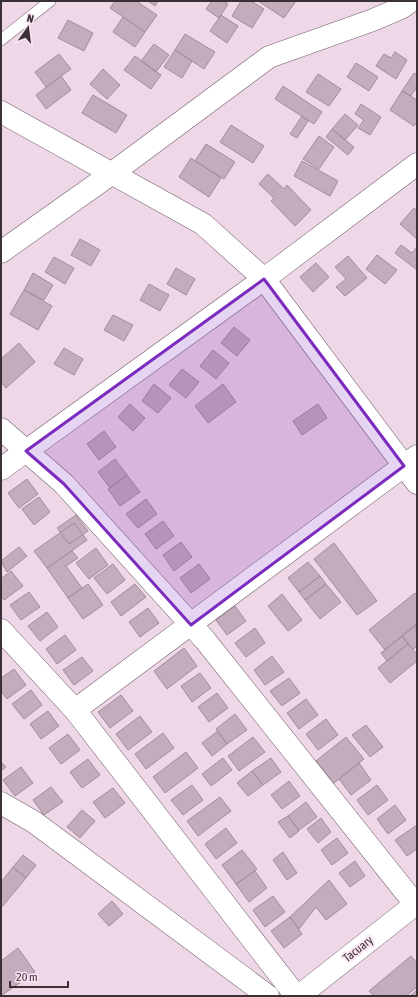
<svg xmlns="http://www.w3.org/2000/svg" width="418" height="997" font-family="'Asap Condensed',sans-serif">
<style>
.building{fill:#c3adbc;stroke:#a38d9c}
.lines{fill:none;stroke-linecap:round;stroke-linejoin:round}
.service-casing{stroke:#74606e;stroke-width:12}
.minor-casing{stroke:#74606e;stroke-width:23}
.service{stroke:#fff;stroke-width:11}
.minor{stroke:#fff;stroke-width:22}
.marked{fill:#7b2cbf;fill-opacity:0.2;stroke:#7b2cbf;stroke-width:3;stroke-linejoin:round}
.labels{text-anchor:middle;stroke-width:4;stroke-linejoin:round;paint-order:stroke}
.street-label{font-size:12px;fill:#3a3137;stroke:#fbe4f4}
</style>
<rect width="100%" height="100%" fill="#eed7e7"/>
<!-- building -->
<path class="building" d="M115,1H136L157,15L145,32L110,8Z
M148,1H158L155,6Z
M212,1H223L228,4L219,18L206,9Z
M241,1H251L264,9L252,28L232,16Z
M258,1H296L284,18Z
M221,15L238,26L227,43L210,31Z
M123,17L145,32L135,47L113,32Z
M68,20L93,33L84,51L58,38Z
M185,34L215,52L204,69L175,50Z
M154,44L169,55L156,72L141,61Z
M175,50L192,61L182,78L164,67Z
M395,52L407,60L396,79L376,66L384,54L391,58Z
M59,54L71,69L46,87L35,72Z
M135,56L161,75L151,89L124,70Z
M356,63L378,77L369,91L347,77Z
M103,69L120,85L107,99L90,84Z
M414,73L417,75V87L411,96L402,91Z
M318,74L341,89L329,106L306,92Z
M61,76L71,90L46,109L36,95Z
M283,86L322,112L314,124L275,99Z
M402,91L417,100V122L414,126L390,110Z
M93,95L127,115L116,133L82,113Z
M361,104L381,117L370,135L358,128L364,120L355,114Z
M345,114L358,125L345,140L332,129Z
M302,116L308,121L297,138L290,134Z
M231,125L264,146L253,163L220,142Z
M332,129L354,147L348,155L326,137Z
M319,136L334,147L319,169L303,159Z
M206,144L235,162L224,179L195,161Z
M191,158L221,178L209,197L179,177Z
M302,161L338,181L330,196L294,176Z
M268,174L284,189L287,185L311,210L295,226L271,201L274,198L259,184Z
M414,208L417,211V239L400,224Z
M80,239L100,250L91,266L71,255Z
M401,245L412,253L417,247V270L395,253Z
M377,255L397,270L385,284L366,269Z
M348,256L367,278L345,296L336,287L346,279L335,267Z
M54,257L74,268L65,284L45,272Z
M316,263L329,277L313,292L300,277Z
M176,268L195,279L186,295L167,284Z
M33,273L53,285L44,300L24,290Z
M149,284L169,295L160,311L140,300Z
M24,290L52,306L38,330L10,314Z
M113,315L133,325L124,341L104,330Z
M234,327L250,340L237,356L221,343Z
M19,343L35,362L6,388L1,382V359Z
M64,348L83,359L74,375L54,364Z
M213,350L229,363L216,379L200,366Z
M182,369L199,382L186,398L169,385Z
M154,384L171,398L158,413L142,401Z
M223,384L236,402L208,423L195,406Z
M130,404L145,418L133,431L118,417Z
M318,404L327,418L302,435L293,421Z
M104,431L116,447L99,460L87,444Z
M115,459L127,475L110,488L98,472Z
M127,475L140,492L120,506L108,489Z
M27,479L38,494L19,508L8,493Z
M39,497L50,512L34,525L22,509Z
M146,499L157,514L138,528L126,514Z
M76,515L88,531L69,544L57,528Z
M163,521L174,536L156,549L145,534Z
M74,523L87,540L47,568L34,551Z
M181,542L192,557L174,571L163,555Z
M334,543L377,601L357,615L314,559Z
M19,547L27,556L7,572L1,561Z
M96,548L108,565L89,579L76,563Z
M72,551L78,558L66,566L82,588L68,598L47,568Z
M308,562L320,576L299,592L288,578Z
M113,564L125,580L107,594L94,578Z
M199,564L210,579L191,593L180,578Z
M11,571L23,586L4,600L1,596V579Z
M320,576L326,584L305,600L299,592Z
M88,584L103,605L83,619L68,598Z
M135,584L146,597L121,616L111,602Z
M326,584L341,602L320,619L305,600Z
M29,592L40,607L21,620L10,605Z
M415,593L417,595V624L385,650L369,630Z
M282,594L302,620L288,631L268,606Z
M235,606L246,621L227,635L216,620Z
M148,608L159,623L140,637L129,622Z
M47,612L58,627L40,641L28,626Z
M416,624L417,646L413,649L402,636Z
M255,628L265,643L246,657L235,643Z
M65,635L76,650L57,664L46,649Z
M402,636L408,644L387,661L381,653Z
M408,644L417,654V661L390,683L378,668Z
M184,648L197,666L167,689L154,671Z
M272,656L284,672L265,685L254,670Z
M82,657L93,671L74,685L63,670Z
M14,669L26,685L7,699L1,691V678Z
M200,673L211,688L192,702L181,686Z
M289,678L300,693L282,706L270,691Z
M31,690L42,705L24,719L12,704Z
M217,693L228,708L209,722L198,707Z
M121,695L133,711L110,728L98,712Z
M306,699L318,715L299,729L287,713Z
M48,711L59,726L41,739L30,724Z
M235,714L247,730L227,744L216,729Z
M140,716L152,732L128,750L116,734Z
M326,719L338,735L318,750L306,734Z
M366,725L383,747L370,757L352,735Z
M218,731L227,744L212,756L202,743Z
M163,733L174,748L146,769L135,754Z
M68,734L80,750L61,764L49,748Z
M253,737L265,752L239,771L228,756Z
M346,737L364,759L334,783L316,761Z
M186,752L198,768L165,793L153,777Z
M223,758L232,770L211,786L202,774Z
M271,758L281,772L263,785L252,771Z
M88,759L100,775L82,788L70,772Z
M1,762L6,767L1,771Z
M359,763L371,780L351,795L339,779Z
M21,767L33,783L15,796L3,780Z
M252,771L263,785L248,796L237,783Z
M289,781L300,796L282,809L271,795Z
M192,785L203,800L183,815L171,800Z
M377,785L388,800L368,815L357,800Z
M51,787L63,802L44,815L33,800Z
M113,788L125,803L105,818L93,802Z
M220,797L231,811L198,836L187,821Z
M306,802L317,817L299,830L288,816Z
M395,805L406,820L388,834L377,819Z
M82,810L95,821L80,838L67,827Z
M288,816L299,831L290,838L278,822Z
M321,818L331,832L318,843L307,829Z
M417,825V849L407,856L395,840Z
M226,828L237,843L216,859L205,844Z
M337,838L348,853L332,865L321,850Z
M242,850L257,869L236,884L222,865Z
M283,852L297,873L287,880L273,860Z
M23,855L36,865L26,878L13,867Z
M355,861L365,876L350,887L339,873Z
M13,867L26,878L1,908V882Z
M255,871L267,888L249,902L236,884Z
M329,880L347,904L326,920L316,907L299,929L290,917Z
M273,896L285,912L265,927L253,910Z
M112,901L123,914L109,926L98,914Z
M290,917L302,934L284,948L271,931Z
M18,948L35,972L1,996V961Z
M411,956L417,963V987L406,996H374L369,991Z
M417,990V996H410Z"/>
<g class="lines">
<!-- service casing -->
<g class="service-casing">
<path id="service" d="M1,40L50,1"/>
</g>
<!-- minor casing -->
<g class="minor-casing">
<path id="minor" d="M1,112L203,224L264,279L417,483
M1,252L111,174L269,57L373,20L401,8L411,1
M1,429L64,484L205,640L415,904
M1,469L264,279L417,164
M1,630L75,710L296,996
M75,710L417,456
M1,803L34,822L268,996
M299,996L417,903"/>
</g>
<!-- service -->
<use href="#service" class="service"/>
<!-- minor -->
<use href="#minor" class="minor"/>
</g>
<!-- marked area -->
<path class="marked" d="M264,279L404,466L191,625L64,484L26,451Z"/>
<g class="labels">
<!-- street labels -->
<g class="street-label">
<text transform="translate(358 949) rotate(-38)" y="4">Tacuary</text>
</g>
</g>
<!-- border -->
<rect width="418" height="997" fill="none" stroke="#3a3137" stroke-width="4"/>
<!-- north arrow -->
<g transform="translate(28 28) rotate(14)" stroke="#fbe4f4" stroke-width="3" paint-order="stroke">
<path d="M0-3L7 15L0 10L-7 15Z" fill="#3a3137"/>
<text y="-6" font-size="11" font-weight="bold" text-anchor="middle" fill="#3a3137">N</text>
</g>
<!-- scale -->
<path d="M10 981v6h58v-6" fill="none" stroke="#3a3137" stroke-width="2"/>
<text x="16" y="981" font-size="12" fill="#3a3137" stroke="#fbe4f4" stroke-width="3" paint-order="stroke">20 m</text>
</svg>
